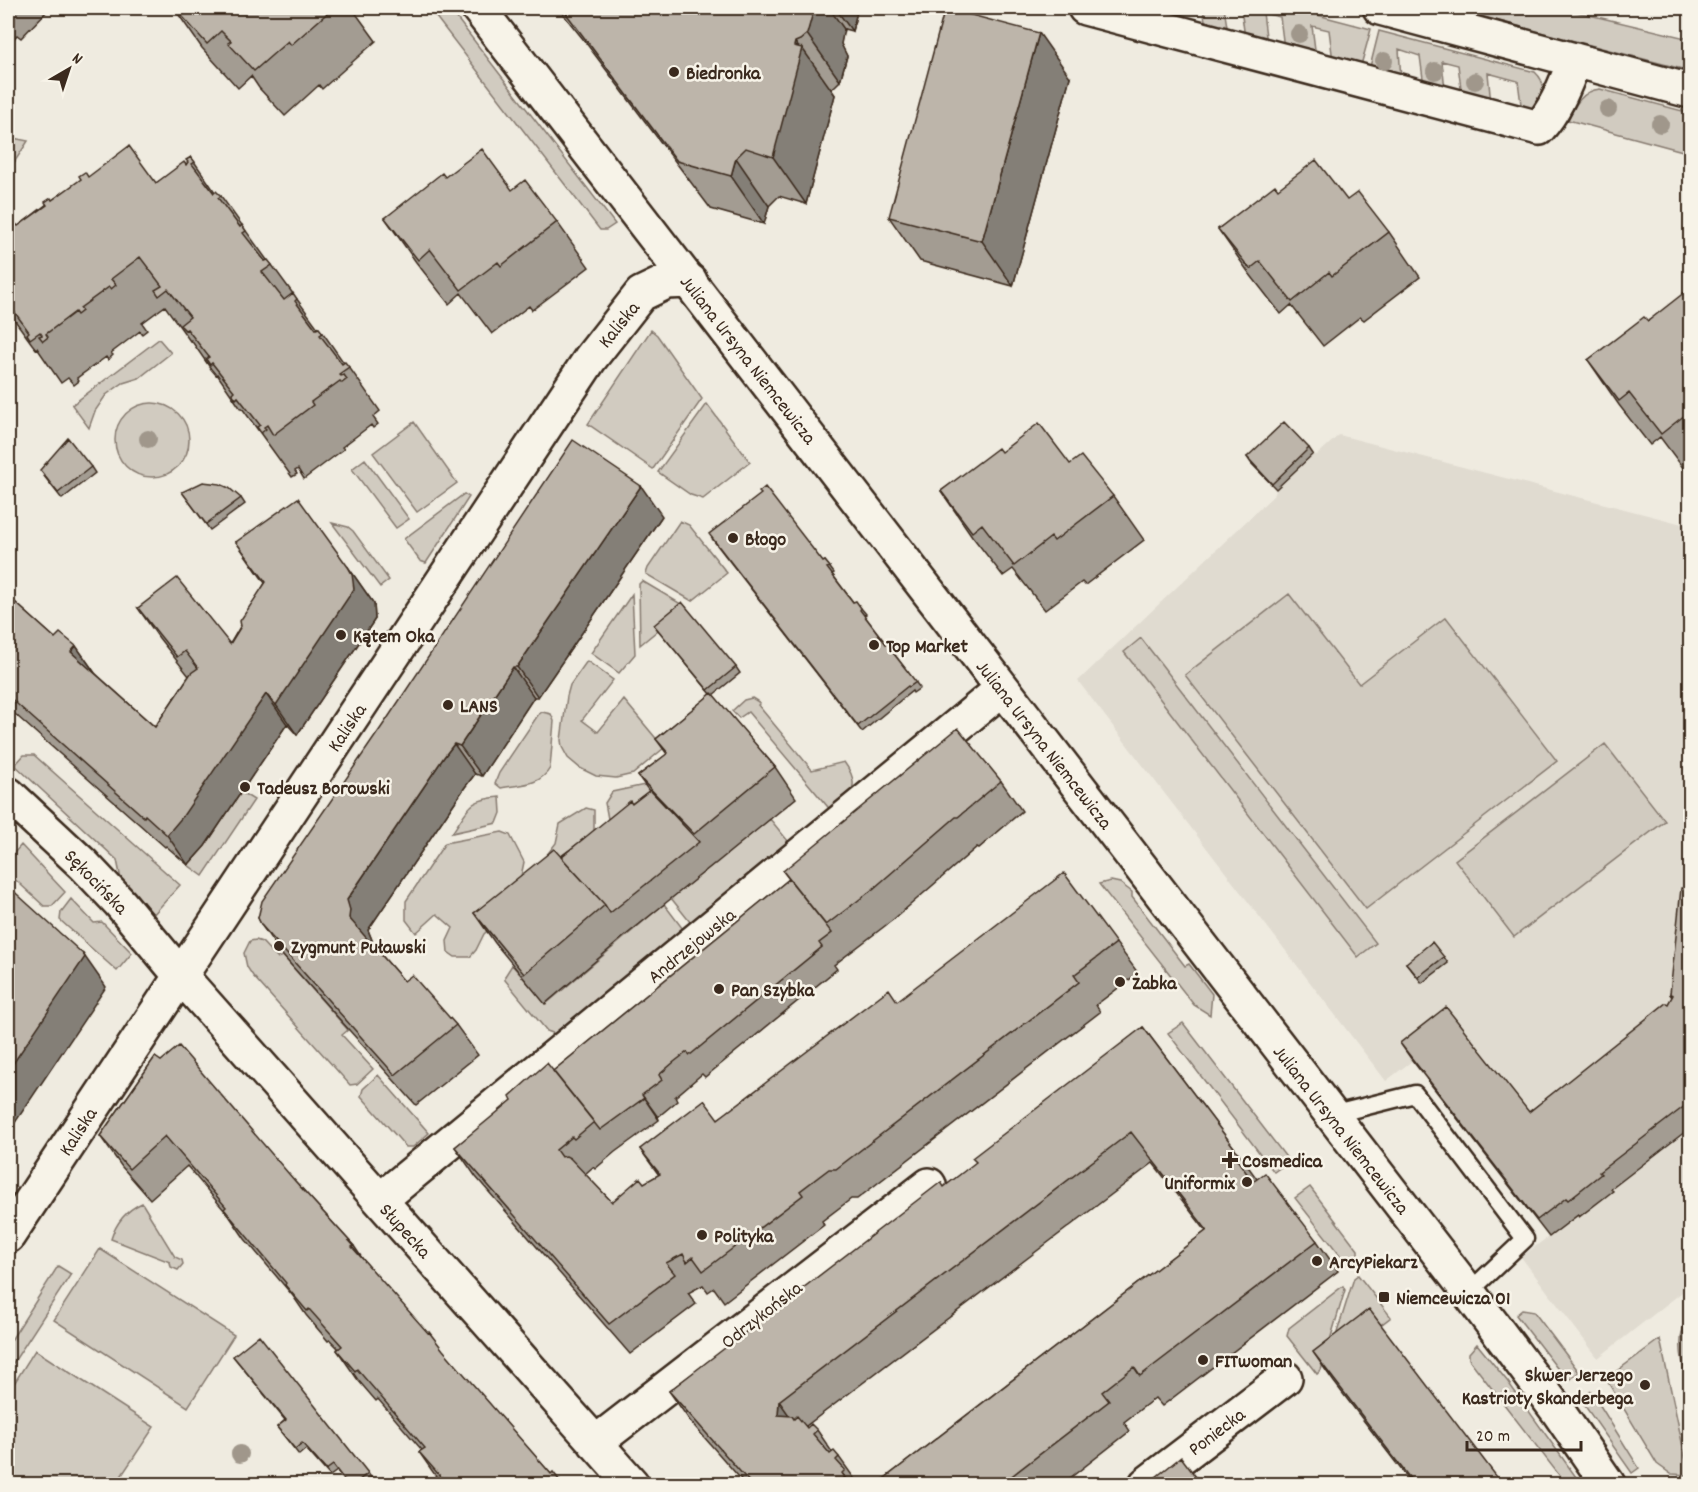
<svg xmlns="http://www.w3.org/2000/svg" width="1698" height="1492" font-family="Dekko,sans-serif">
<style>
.built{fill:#e0dbd0}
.green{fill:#d1cbc0;stroke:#867a6f;stroke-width:1.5}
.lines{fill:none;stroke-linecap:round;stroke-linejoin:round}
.lane-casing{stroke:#3b2a1e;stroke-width:21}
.street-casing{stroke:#3b2a1e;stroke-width:38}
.secondary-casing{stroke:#3b2a1e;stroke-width:38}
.lane{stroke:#f7f3e8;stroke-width:16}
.street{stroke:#f7f3e8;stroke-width:33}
.secondary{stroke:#f7f3e8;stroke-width:33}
.tree{fill:#a0978b}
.wall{fill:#a39c92;stroke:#3b2a1e;stroke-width:1.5}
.shaded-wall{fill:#847f77;stroke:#3b2a1e;stroke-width:1.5}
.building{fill:#bdb5aa;stroke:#3b2a1e;stroke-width:1.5}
.poi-dot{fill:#3b2a1e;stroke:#f7f3e8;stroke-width:2}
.labels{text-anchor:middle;stroke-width:5;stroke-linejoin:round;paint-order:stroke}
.poi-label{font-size:20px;font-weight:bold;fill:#3b2a1e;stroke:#f7f3e8;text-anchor:start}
.street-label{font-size:20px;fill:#3b2a1e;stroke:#f7f3e8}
</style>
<rect width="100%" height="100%" fill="#efebe0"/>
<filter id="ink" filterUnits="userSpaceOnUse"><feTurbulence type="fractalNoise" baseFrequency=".0167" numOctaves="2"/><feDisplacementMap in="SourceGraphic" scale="12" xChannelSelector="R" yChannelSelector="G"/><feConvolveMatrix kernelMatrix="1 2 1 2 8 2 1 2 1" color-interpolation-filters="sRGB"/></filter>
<g filter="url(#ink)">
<!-- built -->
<path class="built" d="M1339,435L1690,526V1286L1598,1358L1521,1257L1548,1237L1412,1061L1386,1081L1078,681L1275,494L1276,489L1313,454L1317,455Z"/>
<!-- green -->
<path class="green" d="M429,8H449L615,224L606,230H600Z
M1203,8H1224L1228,33L1206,27Z
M1241,8H1291L1371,29L1360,69L1333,61L1329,30L1312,26L1316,57L1284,48L1280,17L1263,13L1267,44L1245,38Z
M1448,8H1560L1690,39V71Z
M1379,31L1535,72C1551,87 1542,107 1522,112L1518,81L1488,73L1491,104L1462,96L1458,65L1442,61L1445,91L1424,86L1420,56L1399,49L1401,79L1369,71Z
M1600,89L1690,113V153L1568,120C1574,106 1583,90 1600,89Z
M8,137L28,141L8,172Z
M651,330L657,335L702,399L653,469L588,424Z
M159,339L171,353L139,378L123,383L106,395L95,411L89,428L72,405Z
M115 440a37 37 0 1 1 74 0a37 37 0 1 1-74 0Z
M707,404L750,462L703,499L691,495L658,472Z
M414,422L457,483L417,512L373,453Z
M365,459L409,519L396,528L352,469Z
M464,494L469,497L426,563L420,561L404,539Z
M680,521L689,525L727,573L692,601L646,574L648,568Z
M332,523L348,527L353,531L389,580L380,587Z
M642,581L686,607L640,645L639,584Z
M632,594L635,654L619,673L591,653Z
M1289,594L1359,684L1446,617L1557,761L1366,909L1185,675Z
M1141,638L1376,943L1358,957L1124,652Z
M587,661L613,680L582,720L598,732L624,700L664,748L633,774L616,778L596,776L580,768L568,758L562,747L561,740L567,696L570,685Z
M752,698L760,703L758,705L812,770L844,762C862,786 851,794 833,813L748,712L739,718L732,711L744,700Z
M542,712L551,714L554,721L550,768C540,786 520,784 501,788L495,783L499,773L538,715Z
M1605,744L1665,821L1514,937L1455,860Z
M24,755H34L180,885L152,916L123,889L117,860L15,765Z
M654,783L661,792L608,819L605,803L612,792Z
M241,792L254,800L203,876L188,865Z
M500,797L501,813L497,823L452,833C470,807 467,800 500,797Z
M586,808L594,810V841L555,865L546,856L556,843L560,824Z
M770,819L792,846L694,927L671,898Z
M502,832L510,835L524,862L515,905L484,934L476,950L470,957H455L448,952L447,941L453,928L437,914L416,933L406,920V901L445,843Z
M21,845L65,892L52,906H44L8,873V860Z
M1111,881L1120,883L1132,892V897L1185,966L1189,964L1212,994L1210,1015L1194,1005L1099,884Z
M71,899L94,923L102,922L132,953L117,971L60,920L61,912Z
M664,904L686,933L558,1035L547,1031L505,980V976L512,965L546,1004Z
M256,940L262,942L277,958L283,956L348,1030L342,1035L373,1069L357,1084L350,1085L253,976L247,967L244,953L250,941Z
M1183,1023L1289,1161L1274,1172L1168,1033Z
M378,1075L429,1133L413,1147H406L361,1096L363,1089Z
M1310,1187L1358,1250V1256L1347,1264L1295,1198Z
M142,1203L175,1257L182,1260L183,1264L178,1270L171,1267L170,1262L111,1239C116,1223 127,1210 142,1203Z
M100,1249L234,1335L188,1407L54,1320Z
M58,1266L71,1274L8,1371V1345Z
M1358,1275L1391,1317L1330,1364V1355L1354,1278Z
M1343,1286L1345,1290L1321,1370L1317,1374L1287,1336L1289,1328Z
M1522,1310L1534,1312L1579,1372L1571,1379L1564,1377L1516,1315Z
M1690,1315V1396C1685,1369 1672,1340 1690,1315Z
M1660,1339L1689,1475L1671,1474L1657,1464L1606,1379Z
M1477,1344L1508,1382L1581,1484H1566L1469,1359V1353Z
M35,1350L154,1427L116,1484H8V1393Z
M1591,1391L1639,1468L1632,1473L1580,1399Z"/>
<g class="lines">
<!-- lane casing -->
<g class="lane-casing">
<path id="lane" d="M1331,1115L1415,1094L1525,1239L1468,1293"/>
</g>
<!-- street casing -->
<g class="street-casing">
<path id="street" d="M1085,8L1539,128C1557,108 1565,84 1575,60
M1380,8L1690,91
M8,794L84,865L120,903L180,975L632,1484
M380,1200L1002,689
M8,1236L590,359L641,294L666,282L690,281
M595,1443L929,1185
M1146,1484L1285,1378"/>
</g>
<!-- secondary casing -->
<g class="secondary-casing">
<path id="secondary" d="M478,8L1460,1281L1557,1410L1608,1484"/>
</g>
<!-- lane -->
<use href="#lane" class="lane"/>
<!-- street -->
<use href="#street" class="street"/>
<!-- secondary -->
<use href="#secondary" class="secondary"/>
</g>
<!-- trees -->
<g class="tree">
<circle cx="1299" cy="34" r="9"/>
<circle cx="1384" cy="61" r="9"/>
<circle cx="1435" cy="71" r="9"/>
<circle cx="1475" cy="81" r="9"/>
<circle cx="1608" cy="109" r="9"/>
<circle cx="1660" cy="124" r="9"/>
<circle cx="148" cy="439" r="9"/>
<circle cx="240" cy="1454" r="9"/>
</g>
<!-- wall -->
<path class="wall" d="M8,8H50L21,38L17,35L8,45Z
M174,8H352L376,41L322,89L319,85L285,116L259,88L251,76L238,88L202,48Z
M558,8H858L852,31L844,29L842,36L841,44L847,56L840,81L833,88L831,89L835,95L806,204L779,196L769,206L764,224L711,209L583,39Z
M1070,77L1013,286L920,261L889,217Z
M191,157L215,192L221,196L267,260L272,265L318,328L323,333L344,363L349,367L380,411L373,417L378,424L373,428L371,425L342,447L344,449L304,479L298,469L295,471L297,474L292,477L242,408L241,409L217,374L216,375L211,369L191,340L190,341L165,306L142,323L147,330L142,334L140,331L111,353L113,355L108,360L106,357L77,378L79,381L74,385L68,378L61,383L37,348L36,349L32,344L11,315L8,311V234L52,200L88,177L156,183L186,165Z
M445,177L512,190L557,222L589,267L532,310L529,306L492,334L461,293L449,304L416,262L385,218Z
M1278,189L1347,200L1389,232L1420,277L1364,320L1360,317L1323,346L1291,305L1281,314L1249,273L1218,229Z
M1690,298V477L1660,437L1650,445L1619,405L1588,360L1648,321Z
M1309,448L1313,454L1276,489L1251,463L1247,457Z
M1001,452L1070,464L1113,496L1144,540L1085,585L1082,582L1045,610L1013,569L1003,576L972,536L941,491Z
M91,467L95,473L62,499L44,476Z
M182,492L241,498L245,504L210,530Z
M662,516L538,697H534L482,776L475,774L465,787L368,930L372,940L371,943L404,981L456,1025L478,1055L416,1105L283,956L262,926L258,918Z
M713,540L823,562L825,561L834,573L832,574L853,602L861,608L866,614L864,615L886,644L892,648L896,654L895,655L920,688L913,693L912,691L862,732Z
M236,542L348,567L374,604L375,619L297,735L287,724L205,846L188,865L166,846L165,847L8,708V596L55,638L76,646L95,673L155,727L189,676L159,638L138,608L230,644L265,583Z
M654,625L736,667L740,673L713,695L775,767L796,798L715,864H714L626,935L545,1004L495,943L474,913L561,856L649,791L638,776L667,754L656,739L711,694Z
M1001,781L1022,811L979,848L977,847L894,919L834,965L837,969L705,1077L702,1074L675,1097L677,1101L658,1117L659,1120L615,1152L595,1169L593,1167L585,1174L612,1202L659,1175L640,1149L718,1119L897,1001L1116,943L1138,973L1096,1005L1100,1012L857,1199H851L822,1221L824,1225L724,1302L714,1288L708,1292L703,1285L688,1293L696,1304L630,1354L476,1177L455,1147L553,1071L789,879L783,871Z
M1690,889V1128L1611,1189L1613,1191L1579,1217L1578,1215L1549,1237L1412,1060L1400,1043L1529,1112L1668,1004L1672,997L1670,994Z
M1444,957L1448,963L1422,983L1406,963Z
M1143,1027L1239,1154L1257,1179L1317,1241L1338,1271L1162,1406L1155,1398L1124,1422L1130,1431L1061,1485H876L1206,1231L1153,1163L806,1426L807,1428L817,1430L832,1452L839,1457L859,1485H746L690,1421L669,1391L976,1163Z
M155,1057L295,1181L354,1246L364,1261L551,1474L563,1485H442L419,1452L422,1450L378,1399L376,1401L358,1380L337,1350L338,1348L330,1340L328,1341L306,1315L293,1296L245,1239L230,1217L187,1166L150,1199L122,1167L100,1136Z
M1313,1352L1503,1485H1413L1334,1382Z
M233,1356L368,1473L372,1479L365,1485H348L337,1471L330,1476L306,1449L299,1455L277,1427L285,1420Z"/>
<!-- shaded-wall -->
<path class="shaded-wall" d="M813,8H829L844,29L841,44L847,56L840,81L807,34Z
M835,8H858L852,31Z
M1039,33L1070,77L1013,286L982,241Z
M795,42L801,51L802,48L835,95L806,204L773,157Z
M736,158L769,206L764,224L731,176Z
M641,486L662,516L538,697L517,667Z
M348,567L374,604L375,619L297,735L276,705Z
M76,646L97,676L71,652Z
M513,667L534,697L482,776L460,746Z
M266,694L287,724L205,846L188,865L167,835Z
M454,744L475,774L465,787L368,930L372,940L370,948L349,918L347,900L444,757Z
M83,954L104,984L106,987L8,1133V1071Z
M642,1095L658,1117L659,1120L644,1098Z
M779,1401L800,1431L778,1415Z
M844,1476L850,1485H844Z"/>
<!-- building -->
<path class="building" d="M175,8H333L291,45L288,41L254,71L228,43L231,41L221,31L207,44Z
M562,8H813L814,9L807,34L800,40L795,42L794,46L802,48L773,157L746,148L736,158L731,176L677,161Z
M945,8L1039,33L982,241L889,217Z
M129,146L156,183L184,162L186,165L188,162L186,160L191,157L195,162L192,164L214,193L216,191L221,196L218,198L240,227L242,225L246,231L243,233L265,261L268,260L272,265L262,272L284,300L293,293L297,299L295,301L316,329L319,328L323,333L320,335L342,364L345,362L349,367L339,374L341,376L344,375L347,379L342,383L340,381L311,402L313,405L273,435L267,425L264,427L266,429L261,433L257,427L260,425L238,397L236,399L232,393L234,391L212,363L210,365L206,359L209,357L187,329L185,330L180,325L190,317L168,289L159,296L155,290L162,286L140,257L111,279L116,285L111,289L109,287L80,308L82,311L77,315L75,312L46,334L48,337L43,341L39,336L42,335L40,332L30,339L27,334L29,332L8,303V234L13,230L11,228L16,224L18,226L47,205L45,202L51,198L52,200L81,179L79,176L85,172L88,177Z
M482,149L512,190L525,180L557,222L501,266L498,262L461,290L430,249L418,260L385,218L442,173L445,177Z
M1316,160L1347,200L1358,192L1389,232L1332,276L1329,272L1292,302L1260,261L1250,269L1218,229L1275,185L1278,189Z
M1685,292L1690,298V411L1661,434L1629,393L1619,401L1588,360L1644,317L1648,321Z
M1284,422L1309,448L1272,484L1247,457Z
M1039,423L1070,464L1081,456L1113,496L1054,541L1051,537L1014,566L982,524L972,532L941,491L998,448L1001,452Z
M68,438L91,467L58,493L40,470Z
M573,440L641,486L517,667H513L460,746L454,744L444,757L347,900L350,910L349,918L404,981L412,975L456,1025L395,1075L262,926L258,918L262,901L387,719Z
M203,482L220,484L229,488L241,498L206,524L182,492Z
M765,487L823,562L825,561L830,567L827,568L853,602L856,601L861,608L860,610L886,644L888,642L892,648L890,649L916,682L909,687L908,686L858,726L709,534L761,494L759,492Z
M298,498L348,567L352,574L354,589L276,705L266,694L183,816L167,835L145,815L144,817L8,696V596L55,638L60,633L76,646L71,652L155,727L191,673L198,668L185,651L177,657L138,608L177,578L230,644L241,626L240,621L266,582L236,542Z
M682,602L736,667L708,690L654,625Z
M712,693L775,767L694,834L638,776L668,753L656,739Z
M958,728L1001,781L958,817H956L873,889L826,925L783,871Z
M650,790L699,842L610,913L605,905L561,857L630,801L632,804Z
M554,849L605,905L524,974L474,913Z
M1064,873L1116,943L1074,975L1079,982L836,1169H829L800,1191L803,1195L703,1271L693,1257L687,1262L683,1254L666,1263L675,1274L609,1324L455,1147L512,1100L510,1096L547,1063L594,1122L574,1139L572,1137L556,1150L561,1157L566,1156L570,1158L612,1202L640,1178L644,1183L660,1174L640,1149L704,1100L718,1119L889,989L897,1001Z
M789,879L832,933L819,943L822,947L690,1055L687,1052L674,1062L659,1075L662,1080L642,1095L644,1098L600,1130L553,1071Z
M8,886L83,954L85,957L8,1071Z
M1681,888L1690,889V1102L1599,1172L1601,1174L1568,1200L1566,1198L1537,1220L1400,1043L1446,1007L1529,1112L1666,1003L1668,1004L1673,995L1670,994Z
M1432,942L1444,957L1418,977L1406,963Z
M1143,1027L1239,1154L1235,1157L1253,1182L1265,1173L1317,1241L1140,1376L1134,1367L1102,1392L1109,1401L1000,1485H876L1207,1230L1131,1132L779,1401L778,1415L792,1416L794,1419L797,1416L807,1428L811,1424L817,1430L813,1434L830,1454L834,1451L839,1457L836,1460L845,1470L842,1473L844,1476V1485H752L669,1391L941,1182L944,1187L976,1162L972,1158Z
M179,1046L295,1181L354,1246L352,1247L428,1333L429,1332L443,1350L551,1474L553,1472L563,1485H457L453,1479L447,1484L419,1452L425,1448L357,1369L355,1371L337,1350L342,1346L309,1309L307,1311L285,1285L286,1283L224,1209L226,1207L165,1136L129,1169L100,1136L155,1057L161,1061Z
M1369,1309L1503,1485H1415L1313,1352Z
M259,1335L368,1473L353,1485H348L333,1465L326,1470L302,1443L295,1449L277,1427L286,1420L233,1356Z
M1181,1457L1202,1485H1146Z"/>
</g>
<!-- markers -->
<g class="poi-dot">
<circle cx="674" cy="72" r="6"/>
<circle cx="733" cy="538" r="6"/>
<circle cx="341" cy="635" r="6"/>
<circle cx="874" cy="645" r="6"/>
<circle cx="448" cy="705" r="6"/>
<circle cx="245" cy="787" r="6"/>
<circle cx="279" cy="946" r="6"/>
<circle cx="1120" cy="982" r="6"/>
<circle cx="719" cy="989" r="6"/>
<path d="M1227 1151h6v6h6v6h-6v6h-6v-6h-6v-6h6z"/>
<circle cx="1247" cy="1182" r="6"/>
<circle cx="702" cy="1235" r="6"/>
<circle cx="1317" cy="1261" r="6"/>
<rect x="1378" y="1291" width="12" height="12" rx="3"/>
<circle cx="1203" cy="1360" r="6"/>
<circle cx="1645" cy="1385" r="6"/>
</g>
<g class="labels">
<!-- poi labels -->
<g class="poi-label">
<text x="686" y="79">Biedronka</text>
<text x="745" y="545">Błogo</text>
<text x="353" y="642">Kątem Oka</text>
<text x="886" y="652">Top Market</text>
<text x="460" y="712">LANS</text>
<text x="257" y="794">Tadeusz Borowski</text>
<text x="291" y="953">Zygmunt Puławski</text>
<text x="1132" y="989">Żabka</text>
<text x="731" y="996">Pan Szybka</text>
<text x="1242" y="1167">Cosmedica</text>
<text x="1235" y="1189" text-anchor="end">Uniformix</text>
<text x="714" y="1242">Polityka</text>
<text x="1329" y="1268">ArcyPiekarz</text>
<text x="1396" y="1304">Niemcewicza 01</text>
<text x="1215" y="1367">FITwoman</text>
<text x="1633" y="1381" text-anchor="end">Skwer Jerzego<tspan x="1633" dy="23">Kastrioty Skanderbega</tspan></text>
</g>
<!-- street labels -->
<g class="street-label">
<text transform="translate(618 324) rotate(-51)" y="7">Kaliska</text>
<text transform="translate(749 359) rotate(52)" y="7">Juliana Ursyna Niemcewicza</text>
<text transform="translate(346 727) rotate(-56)" y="7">Kaliska</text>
<text transform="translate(1045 744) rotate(52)" y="7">Juliana Ursyna Niemcewicza</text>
<text transform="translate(97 881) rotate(46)" y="7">Sękocińska</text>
<text transform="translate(691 945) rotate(-39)" y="7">Andrzejowska</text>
<text transform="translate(1342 1129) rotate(52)" y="7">Juliana Ursyna Niemcewicza</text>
<text transform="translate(77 1131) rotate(-57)" y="7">Kaliska</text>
<text transform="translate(406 1230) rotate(48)" y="7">Słupecka</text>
<text transform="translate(761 1314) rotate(-38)" y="7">Odrzykońska</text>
<text transform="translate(1216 1431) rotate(-37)" y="7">Poniecka</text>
</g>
</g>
<!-- margin -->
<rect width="1698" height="1492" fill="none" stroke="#f7f3e8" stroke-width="30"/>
<rect x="15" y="15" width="1668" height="1462" fill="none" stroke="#3b2a1e" stroke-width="2" filter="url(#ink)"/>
<!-- north arrow -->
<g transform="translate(69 69) rotate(39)" stroke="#f7f3e8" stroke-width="4.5" paint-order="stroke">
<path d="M0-4.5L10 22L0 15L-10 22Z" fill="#3b2a1e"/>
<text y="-9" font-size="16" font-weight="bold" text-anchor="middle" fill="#3b2a1e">N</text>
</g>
<!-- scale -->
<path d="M1467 1441v9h114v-9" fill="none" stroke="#3b2a1e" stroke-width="3"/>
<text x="1476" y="1441" font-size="18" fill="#3b2a1e" stroke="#f7f3e8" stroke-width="4.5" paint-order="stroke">20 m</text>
</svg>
